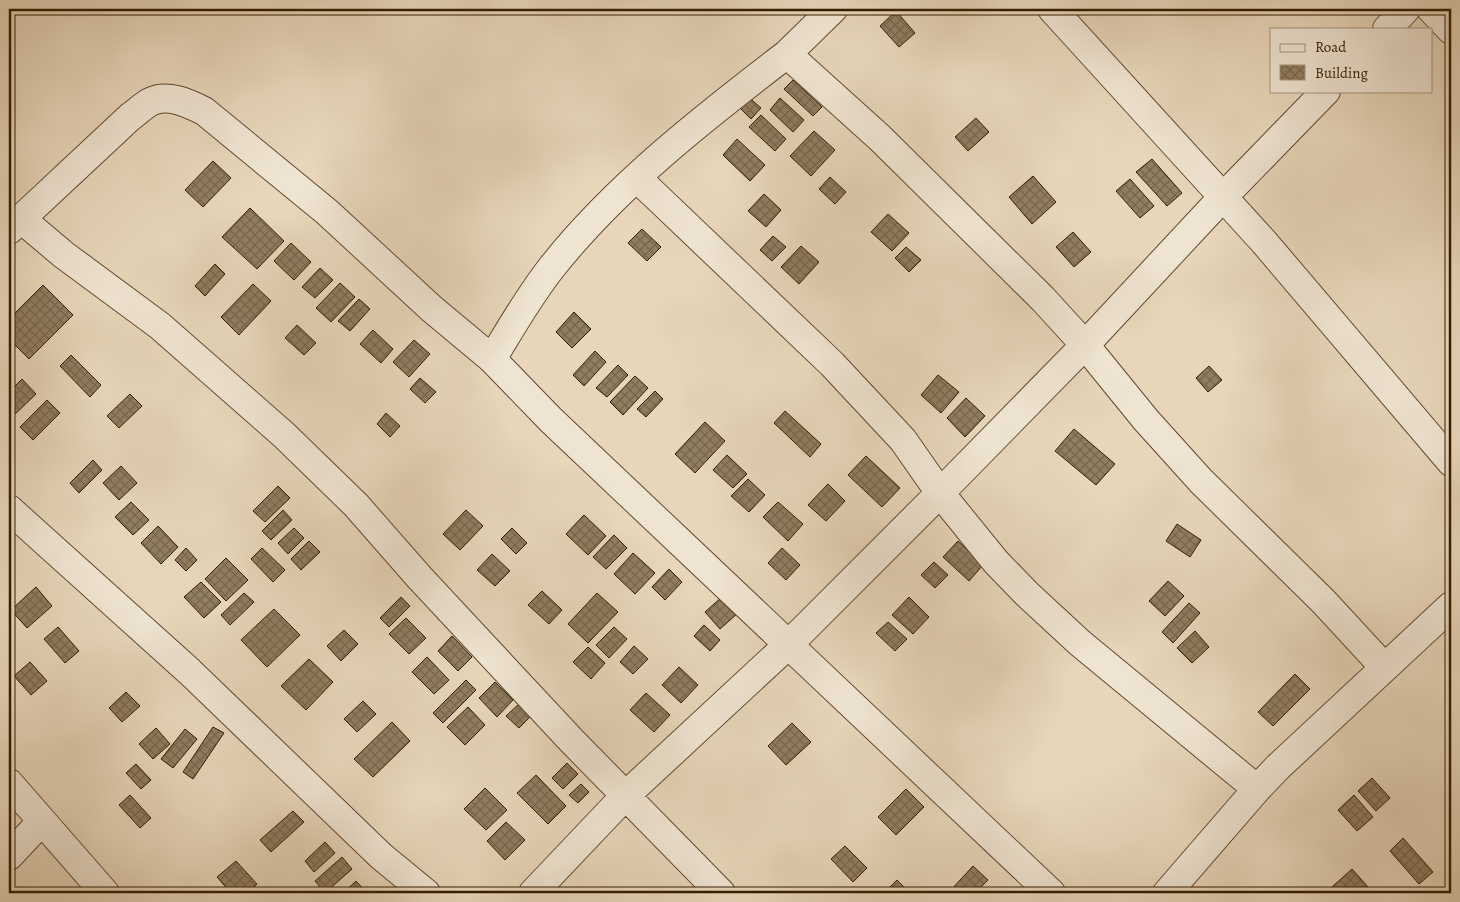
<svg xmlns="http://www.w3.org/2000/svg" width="1460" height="902" font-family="Alegreya,serif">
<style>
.building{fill:url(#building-cross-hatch);stroke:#341c00}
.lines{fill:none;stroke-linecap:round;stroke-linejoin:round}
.street-casing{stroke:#614a2e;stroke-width:30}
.street{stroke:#efe4d2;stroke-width:28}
</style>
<defs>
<pattern id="building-cross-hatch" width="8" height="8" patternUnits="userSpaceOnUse" patternTransform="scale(1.25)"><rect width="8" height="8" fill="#917d61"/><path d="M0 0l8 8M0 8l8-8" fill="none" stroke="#77664e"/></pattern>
</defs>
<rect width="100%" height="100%" fill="#e7d6ba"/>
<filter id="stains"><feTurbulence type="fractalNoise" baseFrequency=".004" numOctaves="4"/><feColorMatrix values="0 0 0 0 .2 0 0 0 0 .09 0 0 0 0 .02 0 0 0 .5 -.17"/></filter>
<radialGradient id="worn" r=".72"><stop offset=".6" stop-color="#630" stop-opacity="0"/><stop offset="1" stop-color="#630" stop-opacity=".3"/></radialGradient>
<!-- building -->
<path class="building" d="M896,11L915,33L899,47L880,26Z
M793,80L822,107L813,116L784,89Z
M746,95L761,108L751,119L737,105Z
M780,98L804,120L793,132L770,110Z
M761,115L786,139L775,151L749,127Z
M976,118L989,132L968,151L955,137Z
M814,131L835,150L811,176L790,156Z
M737,139L765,165L750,181L723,155Z
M1152,159L1182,193L1167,206L1136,172Z
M213,161L231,178L203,207L185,190Z
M1033,176L1056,202L1032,224L1009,197Z
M830,177L846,192L835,204L819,189Z
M1130,179L1154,206L1140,218L1116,191Z
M764,194L781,210L766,227L748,211Z
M250,208L284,241L257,269L222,237Z
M888,214L909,233L892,251L871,232Z
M642,229L661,247L647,261L628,243Z
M1073,232L1091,252L1074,267L1056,247Z
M773,236L786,247L772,261L760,250Z
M291,243L311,262L294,280L274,261Z
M801,246L819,262L799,284L781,267Z
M906,247L921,260L909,272L895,258Z
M215,264L225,274L205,296L195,286Z
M320,268L333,280L315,298L302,287Z
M340,283L355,297L331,322L316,308Z
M253,284L271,301L239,335L221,317Z
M43,285L73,315L29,359L9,339V319Z
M359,299L370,309L350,331L338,321Z
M574,312L591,329L572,348L556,332Z
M297,325L316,343L304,355L285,338Z
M373,330L393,349L381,363L360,344Z
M414,340L430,354L409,377L393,362Z
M595,351L606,362L584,386L573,375Z
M71,355L101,385L90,397L60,366Z
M618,365L628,375L607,397L596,388Z
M1209,366L1222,380L1208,392L1196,378Z
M938,375L959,392L941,413L921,395Z
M635,376L648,388L623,415L610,402Z
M420,378L436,392L425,403L410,389Z
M22,379L36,394L9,420V392Z
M655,391L663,399L646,417L637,409Z
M130,394L142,406L119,428L107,416Z
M966,398L985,416L965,437L947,418Z
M47,400L60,413L33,440L20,427Z
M785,411L821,444L810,457L774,423Z
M386,413L400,426L390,437L377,424Z
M705,422L725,441L695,473L675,454Z
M1074,429L1115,464L1096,485L1055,451Z
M727,455L747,474L733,488L713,470Z
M866,456L900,488L882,507L848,475Z
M93,460L102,470L79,493L70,483Z
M121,466L137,483L119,500L103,483Z
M748,479L765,495L749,512L731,496Z
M828,484L845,501L826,521L808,505Z
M278,486L290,498L265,522L253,511Z
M131,502L149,520L133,535L115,517Z
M778,502L803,524L788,541L763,517Z
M283,510L292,520L271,540L262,531Z
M466,510L483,526L460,550L443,534Z
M584,515L606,536L588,555L566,534Z
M1177,524L1201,540L1190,557L1166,541Z
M158,526L178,547L161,564L141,543Z
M294,528L304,538L288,554L278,543Z
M512,528L527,543L516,554L501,539Z
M614,535L627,548L606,569L593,557Z
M309,541L320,552L301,570L291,559Z
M958,541L983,565L969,581L943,557Z
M186,548L197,560L186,571L175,560Z
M262,548L285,570L273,582L251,559Z
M782,548L800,565L786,580L768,563Z
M633,553L655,573L635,594L614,574Z
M492,554L510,571L495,586L477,570Z
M226,558L248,580L226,601L205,579Z
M934,562L948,575L935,588L921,575Z
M669,569L682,582L665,600L652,587Z
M1168,581L1184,596L1165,616L1149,601Z
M201,582L221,602L204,618L184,597Z
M36,587L52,606L27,628L11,610Z
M542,591L562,610L549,624L528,605Z
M244,593L254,602L230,625L221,615Z
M597,593L618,612L588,643L568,624Z
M723,596L738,613L720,629L705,612Z
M401,597L410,606L389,627L380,618Z
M909,597L929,617L913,634L892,615Z
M1189,603L1200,613L1173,643L1162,632Z
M274,609L300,635L267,667L241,640Z
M406,618L426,638L409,654L389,634Z
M888,622L907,639L895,651L876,633Z
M704,625L720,640L710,651L694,636Z
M58,627L79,651L65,663L44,639Z
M614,627L627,639L609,658L596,645Z
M344,630L358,644L341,661L327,646Z
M1195,631L1209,647L1192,663L1177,648Z
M452,636L472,657L458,671L438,651Z
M634,646L648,659L633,674L620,662Z
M588,647L605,663L591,679L573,662Z
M427,657L449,680L434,694L412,672Z
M309,659L333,682L306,710L281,686Z
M30,662L47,681L31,695L14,676Z
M679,667L698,685L681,703L662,685Z
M1295,674L1310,689L1273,726L1258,712Z
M466,680L476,690L443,723L433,713Z
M495,682L513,700L497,717L479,698Z
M126,692L140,706L122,722L109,708Z
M646,693L670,715L654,732L630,710Z
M363,701L376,714L357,732L344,719Z
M519,704L531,716L519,728L506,716Z
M468,707L485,725L465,745L447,727Z
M392,722L410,741L373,777L354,759Z
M792,723L811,742L786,765L768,746Z
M213,727L224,733L193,779L183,772Z
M156,728L170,744L153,759L139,744Z
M185,729L197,739L173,768L161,759Z
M567,763L578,774L563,789L552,778Z
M136,764L151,780L141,789L126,773Z
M536,775L566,806L548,824L517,793Z
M1372,778L1390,798L1376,811L1358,791Z
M581,784L589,792L578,803L569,795Z
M485,788L507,810L486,830L464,809Z
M906,789L924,807L896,835L878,817Z
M130,795L151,818L140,828L119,805Z
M1354,795L1373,817L1357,831L1338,810Z
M293,811L304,822L271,852L260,840Z
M506,822L525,840L505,860L487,841Z
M1403,838L1433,872L1419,884L1390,851Z
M325,842L335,853L314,872L305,861Z
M845,846L867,868L853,882L831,859Z
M342,857L352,869L325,893L315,881Z
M236,861L257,884L247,893H231L217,877Z
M973,866L988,880L975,893H952L950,891Z
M1352,869L1368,887L1361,893H1338L1332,887Z
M897,880L910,893H884Z
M356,881L367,893H343Z
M1000,888L1005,893H994Z"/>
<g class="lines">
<!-- street casing -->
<g class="street-casing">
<path id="street" d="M1052,9L1264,242L1451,462
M1431,9L1451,30
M1387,29L1406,9
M787,54L833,9
M637,178L832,364L903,440L940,493L996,562L1027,594L1080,643L1257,789
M20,218L64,255L160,326L284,435L356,505L420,578L571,740L721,893
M9,230L130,117C137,112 143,106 150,102C167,93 188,103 204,111L327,212L432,309L492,359L551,420L1051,893
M492,359C511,328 529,296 552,267C616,186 706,116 787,54L880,138L1043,299L1085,345L1146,420L1201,481L1323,601L1384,667
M9,509L190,672L381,856L426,893
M9,783L105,893
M9,856L42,821
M533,893L625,796L789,644L940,493L1085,345L1222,198L1326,91
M1167,893L1257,789L1278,767L1451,606"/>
</g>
<!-- street -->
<use href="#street" class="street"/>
</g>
<!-- margin -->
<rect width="1460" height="902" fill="none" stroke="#e7d6ba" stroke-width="30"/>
<rect x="10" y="10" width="1440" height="882" fill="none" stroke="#341c00" stroke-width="2.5"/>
<rect x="15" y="15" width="1430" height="872" fill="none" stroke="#341c00"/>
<!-- legend -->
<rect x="1270" y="28" width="162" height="65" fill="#efe4d2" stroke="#a4947e"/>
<rect x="1280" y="44" width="25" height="8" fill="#efe4d2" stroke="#a4947e"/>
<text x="1315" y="52" font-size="15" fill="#341c00">Road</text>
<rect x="1280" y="65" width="25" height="15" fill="url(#building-cross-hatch)" stroke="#a4947e"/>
<text x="1315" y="78" font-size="15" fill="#341c00">Building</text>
<rect width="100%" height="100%" filter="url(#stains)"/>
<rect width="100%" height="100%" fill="url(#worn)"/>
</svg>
